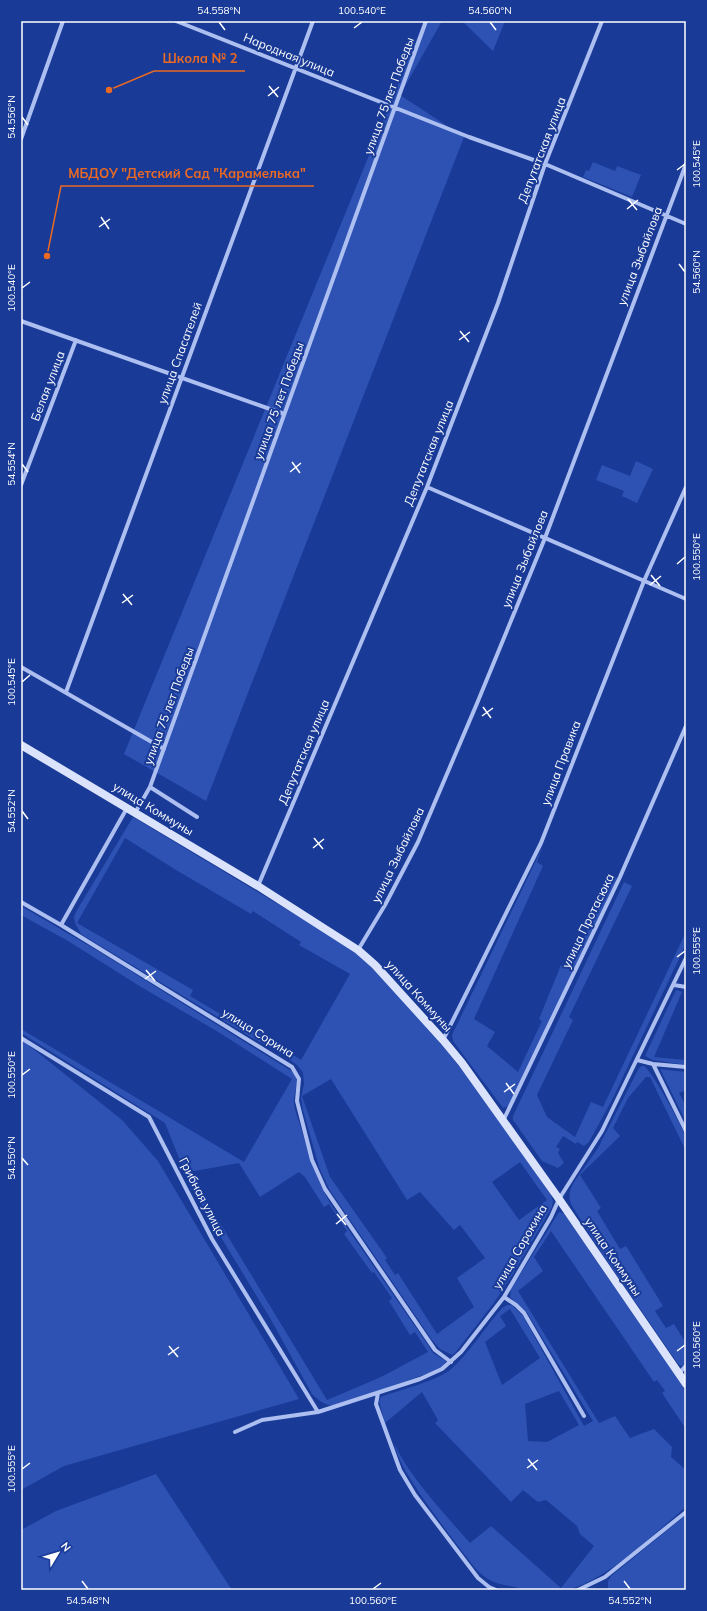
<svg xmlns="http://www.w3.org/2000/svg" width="707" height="1611" font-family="Mulish,sans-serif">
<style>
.green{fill:#2d52b4;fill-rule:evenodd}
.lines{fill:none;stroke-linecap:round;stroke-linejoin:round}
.street{stroke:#acbff0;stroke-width:4}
.secondary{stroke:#dae3fb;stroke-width:8}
.ticks{fill:none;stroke:#fff;stroke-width:1.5}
.labels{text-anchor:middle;stroke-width:4;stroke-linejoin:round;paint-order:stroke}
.street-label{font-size:12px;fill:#fff;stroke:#193a96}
.leader{fill:none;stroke:#ea6a24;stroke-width:1.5}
.callout-dot{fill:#ea6a24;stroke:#193a96;stroke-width:1.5}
.callout-label{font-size:13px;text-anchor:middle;font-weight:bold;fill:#ea6a24;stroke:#193a96;stroke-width:4;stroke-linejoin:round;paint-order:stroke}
.neatline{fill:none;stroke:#fff;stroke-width:1.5}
.ticks-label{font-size:10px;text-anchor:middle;fill:#fff}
</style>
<rect width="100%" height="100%" fill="#193a96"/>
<!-- green -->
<path class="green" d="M424,21H442L400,95L464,137L206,801L124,754Z
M462,21H505L493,51Z
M593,162L615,171L617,166L641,175L632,197L583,177L586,170L589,171Z
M636,461L653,469L637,503L622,496L624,491L596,480L602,465L630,476Z
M133,817L341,942L362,957L408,1004L487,1100L551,1195L553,1201L552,1207L513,1274L493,1304L455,1353L452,1355L440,1349L432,1340L329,1189L319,1167L303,1110L301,1098L304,1084L303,1073L298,1066L285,1056L249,1036L81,934L75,923L74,917L77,910ZM125,838L176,870L251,914L253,911L301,942L299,945L350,974L301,1060L251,1028L249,1031L190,996L193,990L77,923ZM331,1079L407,1200L420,1192L454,1230L460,1225L485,1258L457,1278L474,1307L437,1334L398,1273L395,1275L385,1260L387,1258L330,1177L302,1096ZM520,1162L547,1200L519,1220L492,1182Z
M543,846L537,862L543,866L474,1019L495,1032L487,1046L518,1072L542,1021L539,1019L561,965L570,969L611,875L617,878L565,994L511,1105L503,1108L453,1041L452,1035Z
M624,882L632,886L569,1017L573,1020L537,1095L547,1117L575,1137L591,1102L603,1107L686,932V944L613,1098L589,1142L584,1146L577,1142L576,1144L563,1136L556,1147L560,1149L558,1153L564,1163L558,1168L542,1161L513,1120V1116Z
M21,906L103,954L293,1072C301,1083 293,1092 294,1104C295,1112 299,1121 301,1128C309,1155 316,1178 330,1203L430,1348L433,1353L446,1361L443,1367L432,1372L337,1405C327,1407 319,1401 312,1394L270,1318L191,1188L165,1123L21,1033V1029L244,1162L292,1079L215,1030L141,987L68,941L21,915ZM239,1163L260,1197L299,1172L305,1177L324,1207L329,1204L347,1231L344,1234L372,1273L374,1272L392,1298L389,1301L410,1335L415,1332L428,1352L381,1377L327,1400L189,1172Z
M676,990L682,992L654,1057L686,1060V1065L653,1060L645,1056Z
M21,1039L122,1120L158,1161L299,1399L64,1466L21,1490Z
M642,1066H644C652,1071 684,1129 686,1138C687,1142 686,1147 686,1151L650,1077H646L628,1098L613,1128L620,1136L580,1175L601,1208L597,1211L620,1249L626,1246L663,1306L655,1311L666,1328L674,1324L686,1343V1366L684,1367L679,1365L676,1361L595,1243L571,1204C568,1195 570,1189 574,1182L598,1148L639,1068Z
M660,1069L686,1072V1090L679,1093L686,1106V1122Z
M559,1212L563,1213L567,1218L686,1391V1429L662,1393L665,1391L657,1380L654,1382L551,1231L534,1257L543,1271L518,1291L599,1423L615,1416L630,1438L654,1429L672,1447L671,1457L686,1470V1507C655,1533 605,1582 566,1590C552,1593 529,1591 515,1587C497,1584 488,1582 475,1568C457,1545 439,1521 422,1497C411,1480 399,1463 394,1443C410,1478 445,1514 470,1543L491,1526L561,1588L594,1546L580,1534L577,1526L546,1500L538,1502L523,1490L511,1502L435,1423L438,1420L422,1392L385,1423L379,1401L381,1397L386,1395C404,1389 435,1381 450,1370C469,1354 485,1327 502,1308L507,1305H512L523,1316L584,1426L593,1421L527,1313L510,1297L511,1289ZM510,1309L540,1358L502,1385L485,1342L506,1326L500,1316ZM559,1391L579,1425L547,1442L528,1441L525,1404Z
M156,1474L232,1590H21V1530L56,1511Z
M686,1515V1590H608V1581L611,1576Z"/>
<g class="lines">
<!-- street -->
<path class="street" d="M176,21L469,137L545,164L686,224
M21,139L63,21
M21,321L284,414
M21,485L76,340
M427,487L686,599
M21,667L164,749
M66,692L313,21
M150,787L426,21
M135,813L150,787L197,817
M258,886L427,487L498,303L545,164L602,21
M21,902L61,925L292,1067L299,1079L297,1101L312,1160L325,1189L435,1350L451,1362
M61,925L127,808
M358,950L385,905L418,842L478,701L545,538L686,164
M674,985L686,987
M21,1038L149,1117L212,1239L318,1412
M443,1040L541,843L644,581L686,487
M637,1060L653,1064L686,1067
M653,1064L686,1131
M503,1121L620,877L686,726
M504,1297L516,1305L524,1313L584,1416
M679,1373L686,1366
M378,1393L376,1404L400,1470L415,1495L478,1578L489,1587L496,1590
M235,1432L262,1420L318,1412L420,1379L442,1369L461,1352L504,1297L551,1217L559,1199L602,1131L686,958
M578,1590L605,1577L686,1512"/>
<!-- secondary -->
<path class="secondary" d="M21,745L258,886L358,950L375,965L443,1040L462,1063L559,1199L686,1384"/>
</g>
<!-- ticks -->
<path class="ticks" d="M219,22L225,30M490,22L496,30M354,28L362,22M269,86L278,97M268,96L279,87M22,117L28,125M677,170L685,164M628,199L637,210M627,209L638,200M101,217L109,229M99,227L110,219M679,264L685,272M22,288L30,282M460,331L469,342M459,340L470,332M292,462L300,473M22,464L28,472M290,472L301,463M677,564L685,557M651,575L660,586M650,585L661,576M123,594L132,605M122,603L133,595M22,682L30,675M483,707L491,718M482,716L493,708M22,811L28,819M314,838L323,849M313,848L324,839M677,957L685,951M146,970L155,981M145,979L156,971M22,1075L30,1069M506,1083L514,1094M504,1092L515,1084M22,1158L28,1165M337,1214L346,1225M336,1224L347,1215M169,1346L178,1357M677,1351L685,1345M168,1355L179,1347M528,1459L537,1470M527,1468L538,1460M22,1469L30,1463M82,1581L88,1589M624,1581L630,1589M373,1589L381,1583"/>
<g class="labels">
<!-- street labels -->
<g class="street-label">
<text transform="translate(289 55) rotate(22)" y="4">Народная улица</text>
<text transform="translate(389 96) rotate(-70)" y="4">улица 75 лет Победы</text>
<text transform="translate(542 150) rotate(-69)" y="4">Депутатская улица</text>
<text transform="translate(640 256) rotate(-69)" y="4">улица Зыбайлова</text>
<text transform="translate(180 353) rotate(-70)" y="4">улица Спасателей</text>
<text transform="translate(48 386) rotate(-69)" y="4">Белая улица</text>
<text transform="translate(279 401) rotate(-70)" y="4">улица 75 лет Победы</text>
<text transform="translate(429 453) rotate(-68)" y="4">Депутатская улица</text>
<text transform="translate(525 559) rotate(-68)" y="4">улица Зыбайлова</text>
<text transform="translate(169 706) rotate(-70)" y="4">улица 75 лет Победы</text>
<text transform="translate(304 752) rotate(-67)" y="4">Депутатская улица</text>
<text transform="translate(561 763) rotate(-69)" y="4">улица Правика</text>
<text transform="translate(153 809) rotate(31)" y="4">улица Коммуны</text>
<text transform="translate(398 855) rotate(-64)" y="4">улица Зыбайлова</text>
<text transform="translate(588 921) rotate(-64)" y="4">улица Протасюка</text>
<text transform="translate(419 996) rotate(48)" y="4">улица Коммуны</text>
<text transform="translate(258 1033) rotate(32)" y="4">улица Сорина</text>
<text transform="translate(202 1197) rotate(63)" y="4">Грибная улица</text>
<text transform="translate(520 1247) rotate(-60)" y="4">улица Сорокина</text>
<text transform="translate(613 1257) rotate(56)" y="4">улица Коммуны</text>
</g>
</g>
<!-- callouts -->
<path class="leader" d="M109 90L154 71H245M47 256L61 186H314"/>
<g class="callout-dot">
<circle cx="109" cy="90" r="4"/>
<circle cx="47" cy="256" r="4"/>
</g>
<g class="callout-label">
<text x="200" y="63">Школа № 2</text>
<text x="187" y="178">МБДОУ "Детский Сад "Карамелька"</text>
</g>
<!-- border -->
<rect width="707" height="1611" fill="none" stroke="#193a96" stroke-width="44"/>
<!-- north arrow -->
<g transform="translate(58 1553) rotate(52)" stroke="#193a96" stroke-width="3" paint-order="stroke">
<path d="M0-3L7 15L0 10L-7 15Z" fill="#ffffff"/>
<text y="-6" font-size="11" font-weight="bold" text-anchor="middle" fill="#ffffff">N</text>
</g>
<rect x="22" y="22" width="663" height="1567" class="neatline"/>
<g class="ticks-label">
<text x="219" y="14">54.558°N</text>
<text x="362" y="14">100.540°E</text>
<text x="490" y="14">54.560°N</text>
<text transform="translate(11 117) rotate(-90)" y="4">54.556°N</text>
<text transform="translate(696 164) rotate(-90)" y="4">100.545°E</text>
<text transform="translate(696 272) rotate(-90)" y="4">54.560°N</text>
<text transform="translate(11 288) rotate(-90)" y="4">100.540°E</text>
<text transform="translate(11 464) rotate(-90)" y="4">54.554°N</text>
<text transform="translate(696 557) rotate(-90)" y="4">100.550°E</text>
<text transform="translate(11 682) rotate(-90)" y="4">100.545°E</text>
<text transform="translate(11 811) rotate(-90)" y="4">54.552°N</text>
<text transform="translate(696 951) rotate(-90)" y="4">100.555°E</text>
<text transform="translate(11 1075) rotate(-90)" y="4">100.550°E</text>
<text transform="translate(11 1158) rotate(-90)" y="4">54.550°N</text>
<text transform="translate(696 1345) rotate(-90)" y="4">100.560°E</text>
<text transform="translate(11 1469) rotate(-90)" y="4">100.555°E</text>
<text x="88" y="1604">54.548°N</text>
<text x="373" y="1604">100.560°E</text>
<text x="630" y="1604">54.552°N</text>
</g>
</svg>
